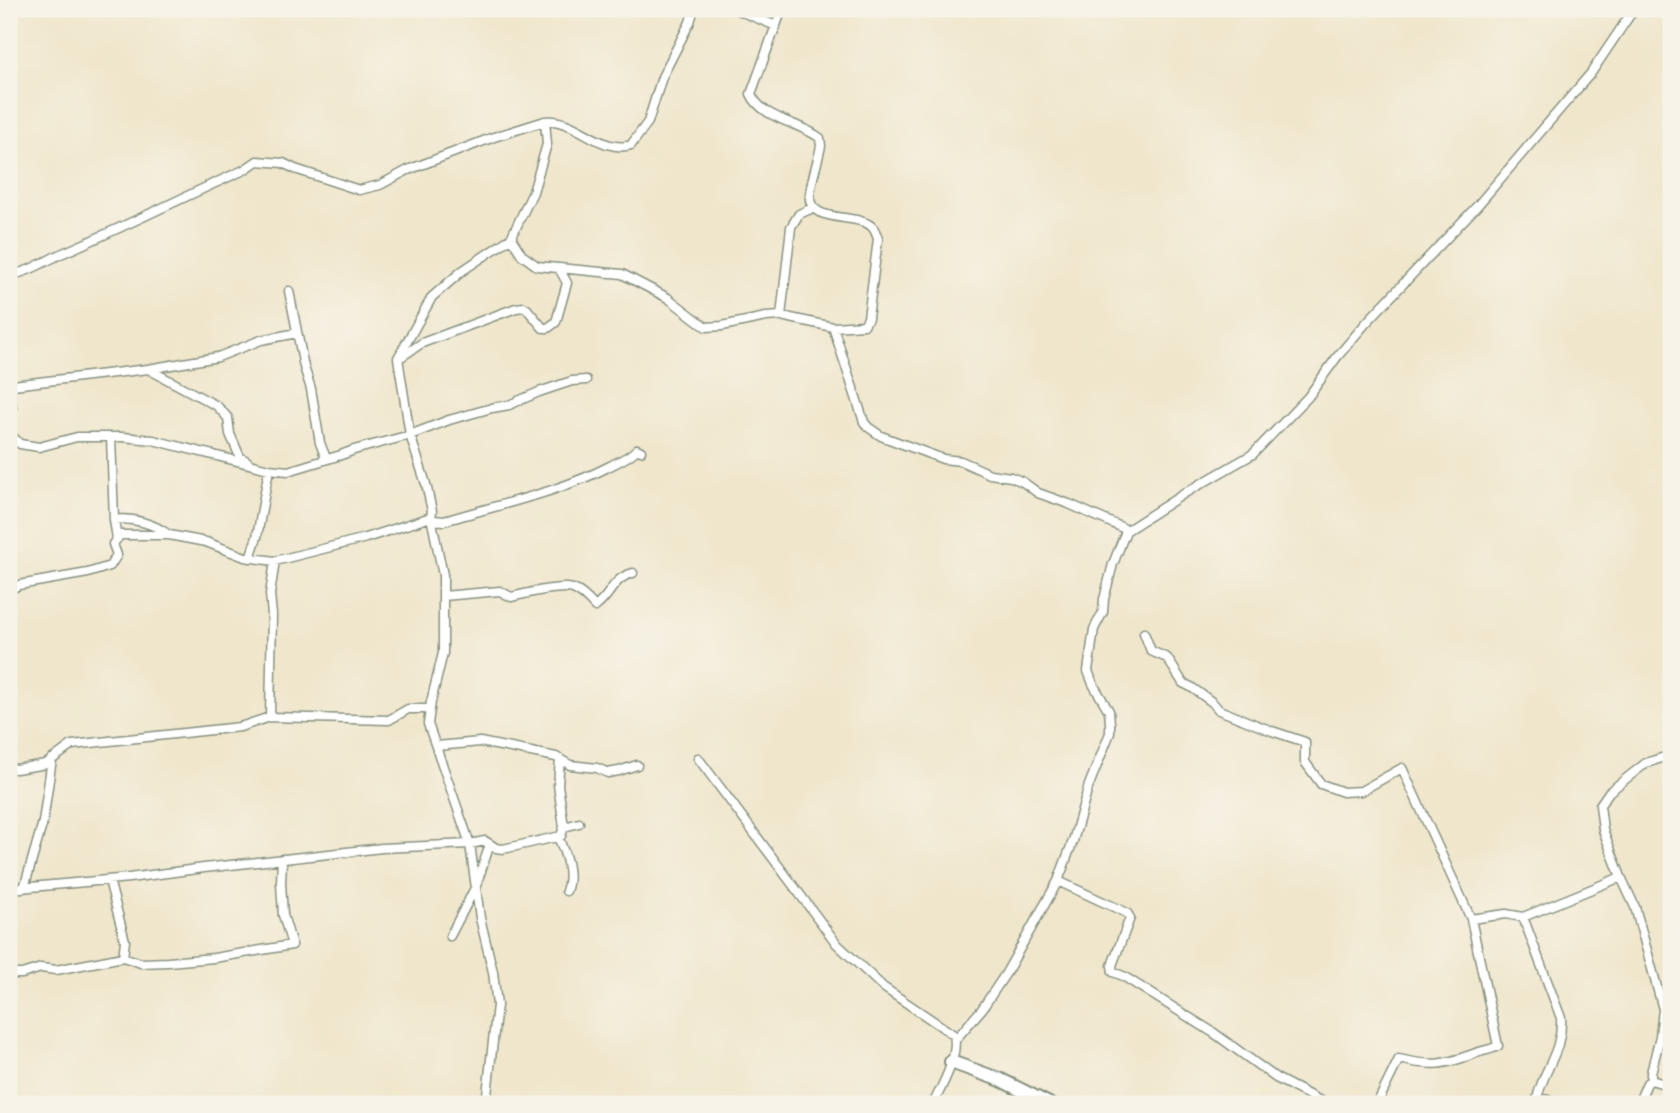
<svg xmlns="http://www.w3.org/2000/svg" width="1680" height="1113" font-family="'Old Standard TT',serif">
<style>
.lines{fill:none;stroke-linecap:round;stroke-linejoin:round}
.street-casing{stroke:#879280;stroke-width:11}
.secondary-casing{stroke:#879280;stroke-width:16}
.street{stroke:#fff;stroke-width:8}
.secondary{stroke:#fff;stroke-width:12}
</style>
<rect width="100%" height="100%" fill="#f7f3e8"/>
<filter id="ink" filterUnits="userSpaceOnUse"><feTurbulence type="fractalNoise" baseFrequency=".0143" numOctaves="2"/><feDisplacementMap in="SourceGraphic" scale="14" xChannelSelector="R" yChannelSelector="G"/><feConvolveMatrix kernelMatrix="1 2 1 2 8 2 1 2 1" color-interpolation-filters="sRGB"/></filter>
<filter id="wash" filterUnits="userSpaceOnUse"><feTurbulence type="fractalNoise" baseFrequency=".00686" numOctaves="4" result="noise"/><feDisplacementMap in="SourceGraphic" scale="28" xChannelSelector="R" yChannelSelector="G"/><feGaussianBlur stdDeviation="1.57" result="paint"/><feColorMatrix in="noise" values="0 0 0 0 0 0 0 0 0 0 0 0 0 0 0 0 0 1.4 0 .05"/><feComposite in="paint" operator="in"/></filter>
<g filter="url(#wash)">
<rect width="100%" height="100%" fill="#efe6cb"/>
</g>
<g filter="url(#ink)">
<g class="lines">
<!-- street casing -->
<g class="street-casing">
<path id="street" d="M735,9L776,26
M545,121C577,118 600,154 631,145L648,122L662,77L690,22L694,9
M511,238L522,255L537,266L622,274L668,298L706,327L722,326L766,317L781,316L833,327L864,325L868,318L878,239C877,236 875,230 873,228C861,212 807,225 810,195C811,181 818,161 821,146L820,138C799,122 762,119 751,94L782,9
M9,275C28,273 45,261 63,253C124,227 183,197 244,170L257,161L283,163L295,169L359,190L380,185L408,170L494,137L545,121L547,144L533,192L511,238L462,271L432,297L398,358L410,435L426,484L432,511L431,517L443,575V653L431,702L428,724L470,844L480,918L493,972L497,1005L486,1104
M289,291L304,367L311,389L320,443L326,458
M781,316L791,227L799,214L813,208
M833,327L864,422L868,427L881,436L943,459L961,461L990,474L1011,477L1023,482L1038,493L1069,504L1123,528L1126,531L1113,564L1104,599L1103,612L1094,629L1088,671L1093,684L1109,711L1110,723V733L1089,785L1073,841L1058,881L1006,973L982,1009L956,1039
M401,357L422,343L516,308L524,307L527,309L543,328H548L556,322L567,283L559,268
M148,369L218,357L261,340L297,333
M9,425C14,413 12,402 9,390L13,385L148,369L217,406L228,418L230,434L240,457L247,461
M9,433L20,444L39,447L77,437H123L153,440L269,469L288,471L341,455L354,450L410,435L449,420L492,408L509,405L539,392L572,381L586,380
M111,437L114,520L117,539
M114,520C132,517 155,524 169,535
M1126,531L1185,493L1253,454L1308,397L1337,357L1366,323L1477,206L1591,73L1634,9
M250,558L257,537L269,469
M9,590L19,585L88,573L110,566L117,555L113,544L120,535H169L206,542L245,557L275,561L366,538L431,517L434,520L444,521C500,504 558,493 610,466C619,461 630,457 637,449L641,451
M443,596L500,591L511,597C525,594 559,585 573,589C581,592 589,600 595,607C612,595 611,579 633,573
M1144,633L1151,651L1167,658L1183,683L1191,687L1212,702L1219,710L1272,731L1305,742V762L1321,784L1343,792L1361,791L1402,768L1471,919L1498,1046C1491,1050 1484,1050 1476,1053C1444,1065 1433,1067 1399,1059L1377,1104
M270,717L389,720L408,709H430
M437,746L480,742L556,757L570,765L597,768L608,773L619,771L637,765
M698,758L837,944L883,987L954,1035C959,1056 942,1086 933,1104
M560,759L558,785L564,827
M9,768L16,769L46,764L72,745L240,727L270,717L272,615L270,594L275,561
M558,837C565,853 573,874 566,891
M109,880L125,941L123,957L141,963L168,962L214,958L292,945L283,915L281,883L282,859
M1058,881L1127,913L1130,918L1114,960L1112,966L1113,972L1123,976L1214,1033L1276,1078L1326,1104
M24,888L43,822L52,759
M9,889L129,878L204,868L382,848L470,844L485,841L496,848L503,849L561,836L564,827L579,823
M1523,917L1561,1018C1563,1052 1543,1069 1537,1099
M1471,919L1506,914L1523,917L1621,877
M450,936L476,886L490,844
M9,974H22L41,968L56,970L123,957
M1651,1080L1671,1086
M1530,1104C1541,1096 1550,1100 1562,1104
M1638,1104L1647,1083L1651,1080V1073L1660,1036L1663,1009L1635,907L1621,877L1603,830L1600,805L1609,792L1646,763L1671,755"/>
</g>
<!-- secondary casing -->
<g class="secondary-casing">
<path id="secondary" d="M951,1062L1001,1080L1049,1104"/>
</g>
<!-- street -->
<use href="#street" class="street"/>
<!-- secondary -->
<use href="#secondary" class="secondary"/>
</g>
</g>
<!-- margin -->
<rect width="1680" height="1113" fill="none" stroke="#f7f3e8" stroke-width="35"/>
</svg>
